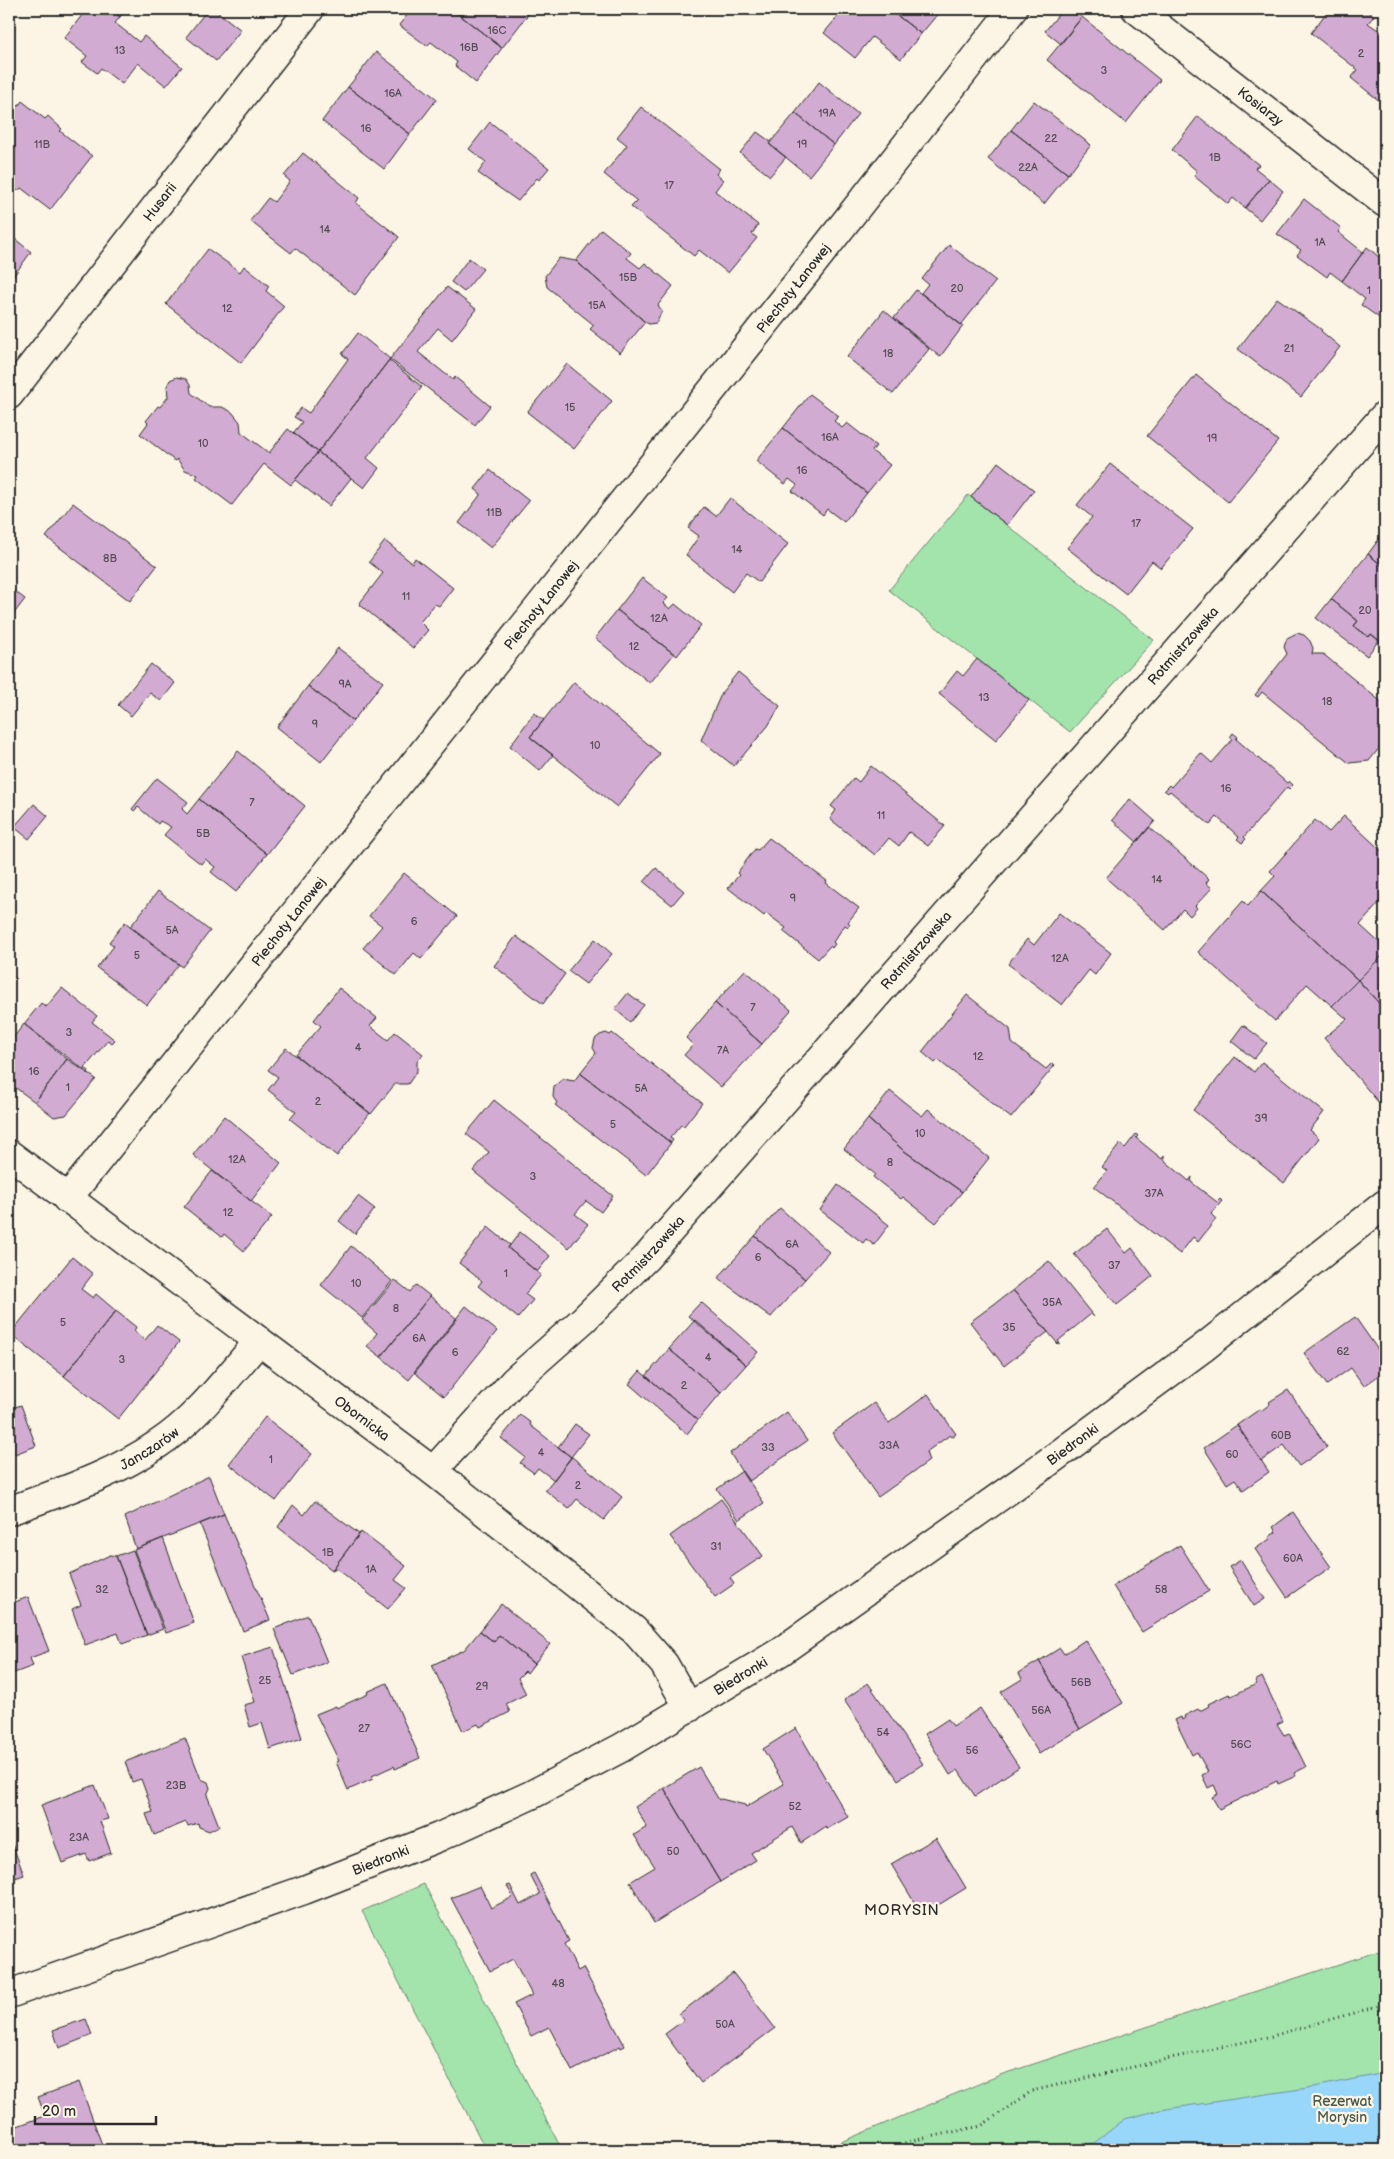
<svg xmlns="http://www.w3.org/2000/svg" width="1394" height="2159" font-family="'Balsamiq Sans',sans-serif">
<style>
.green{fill:#a3e4ad;stroke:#67886c}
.water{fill:#99d7fa;stroke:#6d92a7}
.building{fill:#d2abd3;stroke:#2b2b2b}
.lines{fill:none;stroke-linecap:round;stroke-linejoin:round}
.minor-casing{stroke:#2b2b2b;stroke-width:31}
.path{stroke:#2b2b2b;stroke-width:3;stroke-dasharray:1 4;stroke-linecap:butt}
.minor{stroke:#fcf5e5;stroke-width:28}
.labels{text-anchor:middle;stroke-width:4.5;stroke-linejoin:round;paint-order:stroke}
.number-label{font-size:11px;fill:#554b55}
.street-label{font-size:14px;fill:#2b2b2b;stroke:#fcf5e5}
.park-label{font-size:14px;fill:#49594c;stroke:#fcf5e5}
.neighbourhood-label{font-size:15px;letter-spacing:1px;fill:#2b2b2b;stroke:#fcf5e5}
</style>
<rect width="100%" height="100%" fill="#fcf5e5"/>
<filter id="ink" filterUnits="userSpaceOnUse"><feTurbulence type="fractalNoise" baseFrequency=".02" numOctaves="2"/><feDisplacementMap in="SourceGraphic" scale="10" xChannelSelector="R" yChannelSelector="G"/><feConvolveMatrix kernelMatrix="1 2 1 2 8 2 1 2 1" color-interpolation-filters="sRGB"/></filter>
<g filter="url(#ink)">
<!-- green -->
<path class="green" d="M968,495L1154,640L1070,732L889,590Z
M424,1884L562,2150H486L362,1911Z
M1385,1949V2150H822L1000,2075Z"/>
<!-- water -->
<path class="water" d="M1385,2073V2150H1047L1094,2143L1125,2119L1160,2110L1314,2087Z"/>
<!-- building -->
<path class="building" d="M87,9H110L120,17L115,23L139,42L144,36L182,67L166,86L138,63L122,84L101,68L97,73L82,62L87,56L64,38Z
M110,9H127L120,17Z
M208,9H214L241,30L216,61L186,37Z
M412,9H452L502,48L476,83L455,66L457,62L431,42L427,46L399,25Z
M452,9H526L530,12L502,48Z
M844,9H889L921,34L901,59L872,37L855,58L824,33Z
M889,9H942L921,34Z
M1063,9H1071L1082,17L1061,44L1045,31Z
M1329,9H1365L1374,16L1368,23L1385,35V99L1382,103L1351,78L1358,70L1311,33Z
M1082,17L1160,80L1126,123L1047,60Z
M376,52L437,99L410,134L348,87Z
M819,82L858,114L834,145L795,113Z
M348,87L410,134L384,169L322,121Z
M22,101L45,119L48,116L62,129L60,131L92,156L50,210L21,188L18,191L9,183V118Z
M1034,101L1091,145L1068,174L1011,130Z
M641,107L720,169L716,174L723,180L715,191L758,225L752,234L757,238L728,273L699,250L694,256L631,207L637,201L604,174L627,145L617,137Z
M795,113L834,145L809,176L769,144Z
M1198,116L1259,165L1255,168L1269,179L1245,208L1233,198L1228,204L1194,176L1197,171L1172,150Z
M490,122L549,168L539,180L537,178L518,201L478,173L486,162L469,149Z
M1011,130L1068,174L1044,204L988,159Z
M757,132L771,142L769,144L786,157L770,176L740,153Z
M303,153L359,198L356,203L399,237L355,295L295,248L291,253L250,221L268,198L274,202L290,181L284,176Z
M1269,179L1283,191L1260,220L1245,208Z
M1304,199L1341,228L1338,232L1363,252L1342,281L1330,272L1327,277L1297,255L1301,250L1277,234Z
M601,229L631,253L627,258L640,268L645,263L673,286L658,305L662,311L656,323L649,324L645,322L576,261Z
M9,234L31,252L9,282Z
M949,245L996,281L961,325L921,293L928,284L922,279Z
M1367,247L1385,262V322L1361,305L1365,299L1342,281Z
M208,249L240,272L244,266L269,286L266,291L284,306L241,363L166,304Z
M469,258L483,269L464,292L451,282Z
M559,258L576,261L645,322L620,353L590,329L594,325L547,287L545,276Z
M447,287L476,309L452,340L438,328L418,352L453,380L455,377L490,406L475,425L390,359Z
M916,290L963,326L940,357L894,318Z
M1277,298L1322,330L1321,331L1340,347L1301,397L1238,349Z
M884,310L929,349L893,394L847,357Z
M358,333L390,359L318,452L293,433L302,422L294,417L301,408L309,413L348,359L342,354Z
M389,360L422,387L367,458L379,468L364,488L318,452Z
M567,364L612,401L574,449L527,412Z
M1196,375L1278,441L1228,502L1147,436Z
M177,377L186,379L190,385L191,393L209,407H222L232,412L240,422L241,432L269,453L288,429L318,452L291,485L264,464L232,505L196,478L198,475L185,470L177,459L175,461L140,434L148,423L146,421L158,406L160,407L168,397L167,386L170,380Z
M810,394L839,416L834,421L842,428L847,423L876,446L872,451L890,465L867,493L783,428Z
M783,428L867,493L844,522L827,509L823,515L792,491L797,485L789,479L785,484L756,461Z
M318,452L351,478L329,506L295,480Z
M998,462L1034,490L1007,525L971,497Z
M1110,464L1193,529L1161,568L1152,561L1126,594L1067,548L1092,517L1077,505Z
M490,470L529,501L491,548L459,523L481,494L475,489Z
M730,498L788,544L759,582L746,573L732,592L686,555L699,536L688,528L704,507L716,516Z
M73,503L157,566L130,601L46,537Z
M1385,531V568L1368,554Z
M385,541L412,563L415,558L453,588L439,606L435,604L420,622L428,630L413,648L359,604L383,573L369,562Z
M1368,554L1385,568V646L1371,634L1369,637L1354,626L1358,621L1331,599Z
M642,578L668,598L663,603L670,609L675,604L701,625L677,656L617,610Z
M9,587L25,599L9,620Z
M1331,599L1358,621L1354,626L1369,637L1371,634L1379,640L1367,656L1316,618Z
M617,610L674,654L650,683L595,638Z
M1297,633L1304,635L1310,641L1313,648L1312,654H1323L1385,705V741L1369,761L1349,763L1262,692L1258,697L1255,695L1287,654L1284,647L1287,638Z
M338,648L383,682L353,721L308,686Z
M977,659L1029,700L996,740L939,694L957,671L963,676Z
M151,664L175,683L161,701L150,693L131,716L118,705Z
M738,672L780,706L768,726L734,766L701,740L722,692Z
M574,682L660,754L617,807L530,737Z
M308,686L353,721L321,762L277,727Z
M534,713L544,720L530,737L553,755L540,771L510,746Z
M1233,733L1238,737L1236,739L1287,783L1289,781L1293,785L1289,789L1287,787L1244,837L1246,839L1242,843L1237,839L1239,837L1217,817L1210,825L1170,791L1168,793L1164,790L1169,785L1171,787L1201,753L1212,763L1233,739L1230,737Z
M238,751L305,806L267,854L199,799Z
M871,766L945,826L928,846L909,832L899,846L889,838L875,855L830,819L836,810L831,806L854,778L859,782Z
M157,778L188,802L182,809L187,814L199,799L267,854L236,892L211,872L215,867L205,859L201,864L164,835L171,827L160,821L158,824L138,807L134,811L132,809Z
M1130,799L1155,821L1137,842L1112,820Z
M34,804L48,816L29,839L14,827Z
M1344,816L1385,854V896L1360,925L1385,948V953L1358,980L1261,891L1275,876L1270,871L1315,820L1329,832Z
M1149,827L1209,879L1206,883L1212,888L1195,906L1197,908L1190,916L1183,909L1165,930L1106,878Z
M769,838L827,881L826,883L859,908L848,922L850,924L848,927L845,925L833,942L835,944L832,948L830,946L818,959L783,931L786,928L766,913L764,916L728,888L739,875L737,873L755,849L758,850Z
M656,868L684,891L672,905L644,882Z
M404,873L457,916L421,959L414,953L396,975L363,948L382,926L369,916Z
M158,891L210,931L182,967L130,927Z
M1261,891L1358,980L1332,1006L1307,984L1275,1021L1198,952L1243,901L1248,906Z
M1059,913L1111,953L1095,975L1089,970L1062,1005L1008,964L1027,939L1034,945Z
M125,922L179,964L147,1005L97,968L114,946L109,942Z
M516,936L565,974L543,1004L494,966Z
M595,939L612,954L586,984L568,971Z
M1385,953V1010L1358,980Z
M745,970L791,1010L762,1044L715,1003Z
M1358,980L1385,1010V1097L1379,1103L1324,1038L1347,1019L1332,1006Z
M62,988L97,1016L92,1022L115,1040L112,1043L108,1040L85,1068L89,1071L88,1073L24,1024L41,1003L46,1007Z
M339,988L377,1018L370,1026L388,1040L395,1032L423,1054L417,1062V1071L408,1084H395L371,1114L296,1055L321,1026L314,1020Z
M628,993L644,1005L630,1022L615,1009Z
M967,995L1010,1029L1012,1043L1046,1069L1052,1063L1055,1065L1011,1118L938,1060L935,1063L922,1052Z
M715,1003L762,1044L721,1087L684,1055L693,1045L686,1038Z
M24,1024L67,1059L35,1102L9,1083V1043Z
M1243,1025L1267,1043L1254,1059L1231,1041Z
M606,1033L610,1035L612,1033L702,1103L684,1126L681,1125L670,1138L673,1140L671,1143L580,1073L596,1053L593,1048L595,1039L600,1035Z
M286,1048L370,1113L337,1156L290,1119L296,1112L268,1090L278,1077L268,1070Z
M1235,1057L1254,1072L1262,1062L1324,1112L1310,1130L1319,1138L1284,1183L1193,1110Z
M67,1059L96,1079L66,1115L54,1117L35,1102Z
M580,1073L671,1143L646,1175L555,1105L557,1103L553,1097L554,1086L563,1079L574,1081Z
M890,1091L922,1116L928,1109L989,1158L962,1192L903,1150L868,1119Z
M494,1100L613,1196L601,1212L586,1201L575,1214L588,1224L569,1248L473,1171L489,1152L466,1134Z
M224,1116L281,1163L251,1201L193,1155Z
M868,1119L903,1150L962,1192L936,1223L903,1197L901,1199L873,1177L875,1174L844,1149Z
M1136,1134L1138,1136L1136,1138L1162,1159L1164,1156V1160L1189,1181L1192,1177L1191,1182L1217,1202L1220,1199L1222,1201L1211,1214L1216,1219L1198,1242L1193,1237L1180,1254L1094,1187L1107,1171L1102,1167L1120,1144L1125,1148Z
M212,1171L272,1217L244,1251L224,1234L222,1237L184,1207Z
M838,1185L889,1225L874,1245L866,1239L863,1243L820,1210Z
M358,1196L375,1209L355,1234L339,1221Z
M780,1208L829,1252L805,1279L755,1236Z
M488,1227L510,1245L508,1248L541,1275L525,1294L533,1300L518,1318L478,1286L482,1281L459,1263Z
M1107,1229L1126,1253L1132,1248L1153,1276L1117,1305L1074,1254Z
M520,1232L550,1256L537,1272L508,1248Z
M755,1236L805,1279L771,1317L718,1278Z
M351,1246L392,1281L362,1318L321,1285Z
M72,1257L93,1274L81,1289L93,1298L96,1294L116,1311L64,1376L10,1334Z
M1049,1261L1094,1317L1091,1314L1058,1341L1060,1343L1058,1344L1013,1290Z
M395,1280L410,1292L416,1285L430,1296L381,1357L367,1346L377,1333L362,1320Z
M1013,1290L1048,1332L1004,1366L970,1322Z
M430,1296L457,1319L409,1380L381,1357Z
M701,1302L758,1352L746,1365L688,1316Z
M466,1306L497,1331L444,1397L414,1372Z
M116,1311L136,1327L134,1331L145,1340L157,1325L179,1342L118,1419L64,1376Z
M1355,1317L1385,1360V1371L1364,1386L1351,1368L1327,1385L1304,1353Z
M695,1320L746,1365L721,1393L669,1349Z
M669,1349L721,1393L698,1420L646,1376Z
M640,1371L698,1420L687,1434L629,1384Z
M1288,1390L1327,1447L1299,1466L1284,1445L1261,1461L1237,1425L1260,1409L1261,1411L1270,1404L1269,1402Z
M928,1394L956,1434L952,1437L950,1435L926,1452L929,1461L878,1497L832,1433L874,1403L889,1423Z
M21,1405L36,1446L12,1455L9,1446V1409Z
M787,1412L807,1441L748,1482L730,1453Z
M520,1415L531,1423L530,1425L571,1457L554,1480L538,1468L534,1473L520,1463L525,1457L501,1438Z
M265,1417L312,1454L276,1501L229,1464Z
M575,1424L589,1434L571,1457L558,1447Z
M1237,1425L1269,1472L1243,1490L1235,1479L1227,1484L1204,1448Z
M572,1457L622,1497L604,1520L577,1499L569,1509L545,1490Z
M742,1471L764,1503L739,1520L717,1489Z
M209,1476L224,1514L136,1549L125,1517Z
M721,1499L763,1556L730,1578L734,1584L715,1597L670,1536Z
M315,1501L359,1534L361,1532L332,1570L278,1527L293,1505L304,1515Z
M1293,1512L1331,1567L1287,1597L1255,1549L1270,1539L1269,1537L1276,1532L1273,1527Z
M224,1514L270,1620L243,1631L200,1524Z
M361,1532L406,1566L395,1580L406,1588L388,1609L336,1568L332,1570Z
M163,1538L194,1623L166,1633L134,1550Z
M1180,1545L1209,1591L1142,1632L1113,1586Z
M133,1550L163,1629L147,1635L116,1556Z
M110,1555L116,1556L147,1635L122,1644L118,1633L85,1645L72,1609L81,1605L69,1574Z
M1241,1560L1265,1599L1254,1606L1229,1567Z
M28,1597L49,1651L30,1658L33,1666L9,1675V1601L10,1604Z
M501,1604L550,1644L534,1664L499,1635L494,1642L480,1631Z
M308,1615L327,1662L293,1675L274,1629Z
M480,1631L494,1642L499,1635L534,1664L527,1673L525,1671L518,1678L526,1694L506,1704L510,1712L480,1727L478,1724L463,1731L432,1665L464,1650Z
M1085,1640L1123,1703L1080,1729L1039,1661L1060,1648L1064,1654Z
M273,1647L302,1738L270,1749L262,1723L250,1727L244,1705L255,1702L241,1657Z
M1039,1661L1080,1729L1039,1754L1001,1692L1022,1679L1019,1673Z
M1262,1677L1283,1721L1277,1724L1284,1735L1289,1733L1306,1767L1294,1773L1296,1776L1278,1784L1277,1781L1219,1809L1212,1797L1218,1794L1214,1785L1208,1788L1202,1775L1208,1772L1197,1752L1192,1755L1175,1720L1181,1717L1182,1720L1185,1718L1184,1716L1198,1709L1200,1711L1209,1706L1208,1704L1229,1694L1231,1696L1257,1684L1255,1681Z
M387,1683L420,1758L395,1769L394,1766L372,1776L373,1779L348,1790L336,1762L339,1761L316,1714L336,1706L337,1708L368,1694L367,1692Z
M868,1683L923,1764L898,1780L844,1700Z
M980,1708L1019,1767L975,1796L958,1770L950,1775L925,1734L948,1719L953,1726Z
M796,1728L848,1817L827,1829L825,1827L801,1843L792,1827L751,1853L756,1860L720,1882L664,1788L699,1767L719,1800L721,1799L745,1805L746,1807L784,1784L763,1749Z
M185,1738L201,1779L208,1782L210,1788L207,1795L219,1826L209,1831L199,1827L198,1823L188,1826L186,1822L154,1835L146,1814L153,1812L141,1779L132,1782L125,1762Z
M95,1785L108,1819L100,1821L111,1853L89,1861L86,1854L62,1863L41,1805Z
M664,1788L720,1882L654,1923L630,1882L655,1867L634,1835L647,1827L635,1807Z
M9,1836L24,1875L9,1880Z
M936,1838L966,1888L922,1915L891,1864Z
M534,1873L569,1941L564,1944L578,1971L583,1968L625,2046L621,2048L620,2046L572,2071L549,2027L531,2036L514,2004L532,1995L513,1959L490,1971L451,1898L480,1886L491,1908L513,1897L507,1886L510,1885L520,1905L540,1894L530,1875Z
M733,1973L775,2028L701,2083L665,2034L684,2020L679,2014Z
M86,2019L92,2035L59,2048L53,2030Z
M79,2082L104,2150H14L9,2137V2129L45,2116L38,2097Z"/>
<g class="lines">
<!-- minor casing -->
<g class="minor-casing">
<g id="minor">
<path id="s1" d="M1136,9L1385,203"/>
<path id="s2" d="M9,395L310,9"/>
<path id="s3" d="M9,1154L433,1471L634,1630L664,1664L689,1708"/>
<path id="s4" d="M67,1199L807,271L1013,9"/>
<path id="s5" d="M433,1471L514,1381L583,1320L646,1258L1385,415"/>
<path id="s6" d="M9,1511C60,1492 113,1475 158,1444C198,1418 228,1376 259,1341"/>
<path id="s7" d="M9,1994L304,1890L439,1837L531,1795L621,1748L780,1652L1047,1463L1203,1348L1385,1204"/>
</g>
</g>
<!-- path -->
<path class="path" d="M886,2150L907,2142L981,2126L1032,2091L1171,2058L1272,2036L1385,2004"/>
<!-- minor -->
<use href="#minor" class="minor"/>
</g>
</g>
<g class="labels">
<!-- number labels -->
<g class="number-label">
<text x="497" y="34">16C</text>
<text x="469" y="51">16B</text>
<text x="120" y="54">13</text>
<text x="1361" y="57">2</text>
<text x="1104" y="74">3</text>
<text x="393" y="97">16A</text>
<text x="827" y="117">19A</text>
<text x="366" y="132">16</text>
<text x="1051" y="142">22</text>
<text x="42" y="148">11B</text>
<text x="802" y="148">19</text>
<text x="1215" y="161">1B</text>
<text x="1028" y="171">22A</text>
<text x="669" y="189">17</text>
<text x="325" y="233">14</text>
<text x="1320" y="246">1A</text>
<text x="628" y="281">15B</text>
<text x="957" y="292">20</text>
<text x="1369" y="294">1</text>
<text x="597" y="309">15A</text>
<text x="227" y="312">12</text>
<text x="1289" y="352">21</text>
<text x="888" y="357">18</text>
<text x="570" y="411">15</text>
<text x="830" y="441">16A</text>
<text x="1212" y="442">19</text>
<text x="203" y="447">10</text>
<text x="802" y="474">16</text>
<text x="494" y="516">11B</text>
<text x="1136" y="527">17</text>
<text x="737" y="553">14</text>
<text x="110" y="562">8B</text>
<text x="406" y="600">11</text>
<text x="1365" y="614">20</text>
<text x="659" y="622">12A</text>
<text x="634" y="650">12</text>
<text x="345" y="688">9A</text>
<text x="984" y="701">13</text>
<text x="1327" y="705">18</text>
<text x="315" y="728">9</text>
<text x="595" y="749">10</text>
<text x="1226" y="792">16</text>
<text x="252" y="806">7</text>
<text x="881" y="819">11</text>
<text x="203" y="837">5B</text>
<text x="1157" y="883">14</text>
<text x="793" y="902">9</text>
<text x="414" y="925">6</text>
<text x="172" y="934">5A</text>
<text x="137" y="959">5</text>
<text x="1060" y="962">12A</text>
<text x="753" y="1011">7</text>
<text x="69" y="1036">3</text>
<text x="358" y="1051">4</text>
<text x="723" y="1054">7A</text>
<text x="978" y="1060">12</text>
<text x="34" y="1075">16</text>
<text x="68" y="1091">1</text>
<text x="641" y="1092">5A</text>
<text x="318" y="1105">2</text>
<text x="1261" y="1122">39</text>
<text x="613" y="1128">5</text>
<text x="920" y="1137">10</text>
<text x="237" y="1163">12A</text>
<text x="890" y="1166">8</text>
<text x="533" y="1180">3</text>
<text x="1154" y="1197">37A</text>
<text x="228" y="1216">12</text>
<text x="792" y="1248">6A</text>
<text x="758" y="1261">6</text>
<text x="1114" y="1269">37</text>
<text x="506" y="1277">1</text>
<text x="356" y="1287">10</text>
<text x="1052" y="1306">35A</text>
<text x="396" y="1312">8</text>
<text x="63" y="1326">5</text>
<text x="1009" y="1331">35</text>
<text x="419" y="1342">6A</text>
<text x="1343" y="1355">62</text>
<text x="455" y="1356">6</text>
<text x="708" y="1361">4</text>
<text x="122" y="1363">3</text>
<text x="684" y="1389">2</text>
<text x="1281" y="1439">60B</text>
<text x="889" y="1449">33A</text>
<text x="768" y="1451">33</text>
<text x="541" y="1456">4</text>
<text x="1232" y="1458">60</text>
<text x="271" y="1463">1</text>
<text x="578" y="1489">2</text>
<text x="716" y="1550">31</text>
<text x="328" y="1556">1B</text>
<text x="1293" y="1562">60A</text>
<text x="371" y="1573">1A</text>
<text x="102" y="1593">32</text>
<text x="1161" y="1593">58</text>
<text x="265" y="1684">25</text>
<text x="1081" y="1686">56B</text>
<text x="482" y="1690">29</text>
<text x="1041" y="1714">56A</text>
<text x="364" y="1732">27</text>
<text x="883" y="1736">54</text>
<text x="1241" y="1748">56C</text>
<text x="972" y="1754">56</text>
<text x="176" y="1789">23B</text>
<text x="795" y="1810">52</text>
<text x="79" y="1841">23A</text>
<text x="673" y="1855">50</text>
<text x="558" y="1987">48</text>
<text x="725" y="2028">50A</text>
</g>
<!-- street labels -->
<g class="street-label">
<text dy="5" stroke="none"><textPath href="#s1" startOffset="158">Kosiarzy</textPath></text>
<text dy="5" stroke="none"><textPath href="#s2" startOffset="245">Husarii</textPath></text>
<text dy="5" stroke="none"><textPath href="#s4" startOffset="1165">Piechoty Łanowej</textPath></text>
<text dy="5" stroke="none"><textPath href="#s4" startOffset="760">Piechoty Łanowej</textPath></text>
<text dy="5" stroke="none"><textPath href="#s5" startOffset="1116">Rotmistrzowska</textPath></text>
<text dy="5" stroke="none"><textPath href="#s4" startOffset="355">Piechoty Łanowej</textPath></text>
<text dy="5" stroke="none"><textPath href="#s5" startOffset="711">Rotmistrzowska</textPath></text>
<text dy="5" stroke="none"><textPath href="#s5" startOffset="306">Rotmistrzowska</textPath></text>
<text dy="5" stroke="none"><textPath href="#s3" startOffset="441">Obornicka</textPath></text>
<text dy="5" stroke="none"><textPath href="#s7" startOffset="1205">Biedronki</textPath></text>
<text dy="5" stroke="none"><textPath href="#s6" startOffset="154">Janczarów</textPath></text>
<text dy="5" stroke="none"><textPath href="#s7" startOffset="800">Biedronki</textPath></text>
<text dy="5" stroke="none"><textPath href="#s7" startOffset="395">Biedronki</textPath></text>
</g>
<!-- park labels -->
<g class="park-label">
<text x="1342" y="2106">Rezerwat<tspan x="1342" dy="16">Morysin</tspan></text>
</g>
<!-- neighbourhood labels -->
<g class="neighbourhood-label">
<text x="902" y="1915">MORYSIN</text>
</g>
</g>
<!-- margin -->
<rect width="1394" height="2159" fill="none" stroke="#fcf5e5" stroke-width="30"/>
<rect x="15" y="15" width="1364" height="2129" fill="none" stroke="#2b2b2b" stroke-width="2" filter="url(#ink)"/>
<!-- scale -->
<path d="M35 2116v8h121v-8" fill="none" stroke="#2b2b2b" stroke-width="2.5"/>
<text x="42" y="2116" font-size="15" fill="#2b2b2b" stroke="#fcf5e5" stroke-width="4" paint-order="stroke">20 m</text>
</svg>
